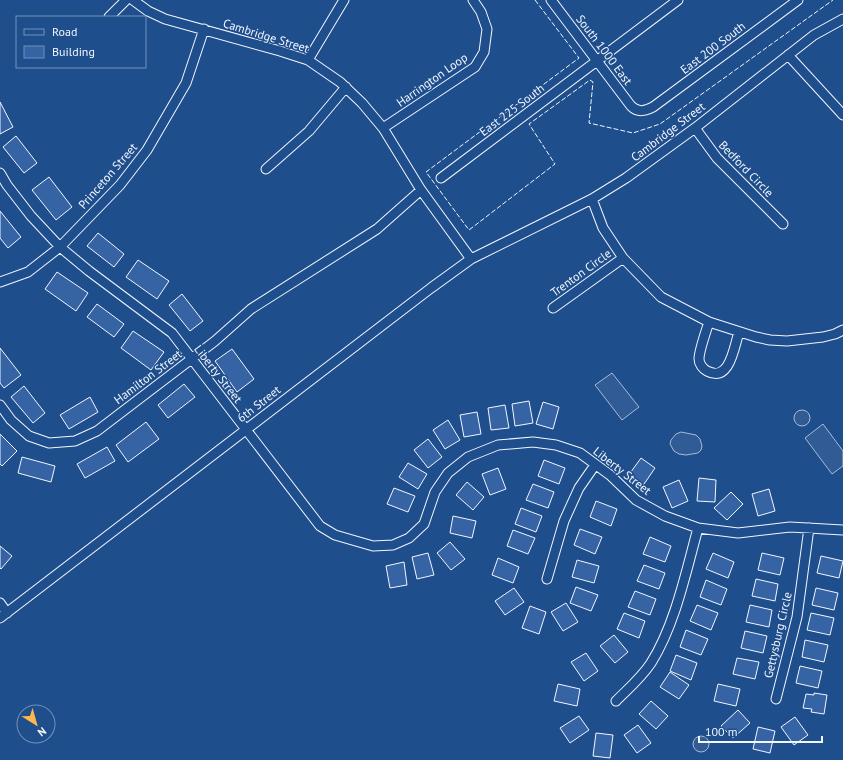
<svg xmlns="http://www.w3.org/2000/svg" width="843" height="760" font-family="'PT Sans',sans-serif">
<style>
.built{fill:#305b95;stroke:#a8bbd7}
.building{fill:#3563a3;stroke:#f2f6ff}
.lines{fill:none;stroke-linecap:round;stroke-linejoin:round}
.minor-casing{stroke:#f2f6ff;stroke-width:11}
.minor{stroke:#1f4e8c;stroke-width:9}
.fence{stroke:#f2f6ff;stroke-width:1;stroke-dasharray:5 2;stroke-linecap:butt}
.labels{text-anchor:middle;stroke-width:3;stroke-linejoin:round;paint-order:stroke}
.street-label{font-size:12px;fill:#f2f6ff;stroke:#1f4e8c}
</style>
<rect width="100%" height="100%" fill="#1f4e8c"/>
<!-- built -->
<path class="built" d="M612,373L639,407L622,420L595,385Z
M794 418a8 8 0 1 1 16 0a8 8 0 1 1-16 0Z
M823,424L843,451V466L832,474L805,438Z
M681,432L696,435L700,439L702,446L701,450L698,453L686,455L679,454L674,451L670,444L671,440L676,434Z
M693 744a8 8 0 1 1 16 0a8 8 0 1 1-16 0Z"/>
<!-- building -->
<path class="building" d="M0,102L13,127L0,134Z
M16,136L37,163L24,173L3,147Z
M49,177L72,207L56,220L32,190Z
M0,211L21,237L8,248L0,238Z
M98,233L124,254L114,267L87,246Z
M138,260L169,281L157,299L126,277Z
M57,272L88,293L76,311L45,289Z
M182,294L203,321L190,331L169,305Z
M97,304L124,324L114,337L87,317Z
M133,331L164,352L151,370L121,348Z
M0,348L21,375L4,388L0,383Z
M232,349L254,379L237,392L215,361Z
M184,384L195,397L168,418L158,405Z
M24,386L45,413L33,423L11,397Z
M90,397L98,412L69,429L60,415Z
M529,401L533,423L515,426L512,404Z
M543,402L559,407L553,429L536,424Z
M505,405L509,428L491,430L488,408Z
M477,412L481,434L464,437L460,415Z
M448,420L460,440L445,449L433,430Z
M146,422L159,439L128,462L116,445Z
M0,434L17,451L2,466L0,464Z
M428,439L442,457L428,468L414,450Z
M107,447L115,461L85,478L77,464Z
M22,457L55,466L51,482L18,473Z
M641,458L655,468L642,487L628,476Z
M544,460L565,468L559,484L538,476Z
M408,463L427,474L418,489L399,477Z
M498,468L506,489L490,495L482,474Z
M699,478L716,480L715,502L697,501Z
M679,480L688,501L672,508L663,487Z
M467,482L484,497L473,510L456,495Z
M533,484L554,492L548,508L526,500Z
M394,488L415,496L408,512L387,504Z
M769,489L775,511L758,516L752,494Z
M731,492L743,504L727,520L714,508Z
M596,501L617,509L611,526L590,517Z
M521,508L542,516L536,532L515,524Z
M453,516L476,521L472,538L450,533Z
M580,529L602,537L595,554L574,545Z
M513,530L535,538L528,554L507,546Z
M650,537L671,546L665,562L643,554Z
M450,542L465,559L451,570L437,553Z
M0,546L12,556L1,569L0,568Z
M428,553L434,575L417,579L412,557Z
M713,553L734,562L728,578L706,569Z
M762,553L784,558L780,575L758,570Z
M821,556L843,561L839,578L817,573Z
M498,558L519,567L513,583L492,575Z
M577,560L599,566L594,583L572,577Z
M404,562L407,585L390,588L386,566Z
M644,565L665,573L659,589L637,581Z
M756,579L778,584L775,601L752,596Z
M706,580L727,589L721,605L700,597Z
M576,587L598,595L591,611L570,603Z
M514,588L524,602L505,615L495,601Z
M816,588L838,593L834,610L812,605Z
M635,591L656,599L650,615L628,607Z
M566,603L578,622L563,631L551,612Z
M697,605L718,613L711,630L690,621Z
M750,605L772,610L769,627L746,622Z
M530,606L546,612L539,634L522,628Z
M624,613L645,621L639,638L617,629Z
M811,613L834,618L830,635L807,630Z
M686,630L708,639L701,655L680,647Z
M745,631L767,636L763,653L741,648Z
M614,635L628,652L615,663L600,646Z
M805,640L828,645L824,662L802,657Z
M586,653L598,671L584,681L571,662Z
M676,655L697,663L691,680L670,671Z
M737,658L759,662L755,679L733,674Z
M800,666L822,671L818,688L796,683Z
M670,672L689,685L679,699L660,687Z
M558,684L580,689L577,706L554,701Z
M718,684L740,689L736,706L714,701Z
M814,693L827,695L824,714L811,712L812,709L803,708L806,694L814,695Z
M651,701L668,716L656,729L639,714Z
M738,710L750,723L733,738L721,726Z
M579,716L589,730L570,743L560,728Z
M795,717L808,735L794,745L781,727Z
M638,725L651,743L637,753L624,735Z
M758,727L775,731L770,753L753,749Z
M596,733L613,735L610,758L593,756Z"/>
<g class="lines">
<!-- minor casing -->
<g class="minor-casing">
<path id="minor" d="M133,0L148,11L165,19L280,51L308,60L340,82L362,103L383,128L421,190L471,259
M551,0L631,106C638,113 645,111 653,107L798,0
M109,17L126,0
M788,55L843,115
M308,60L344,0
M383,128L475,67L484,52L487,29L481,12L473,0
M695,128L717,158L783,224
M266,169L309,131L346,87
M0,173L7,185L31,216L60,247L89,271L172,333L320,526L335,535L373,546L393,545L409,538L424,524L435,492L448,473L468,457L498,445L533,442L556,445L580,453L610,475L636,500L665,516L698,528L738,533L790,527L843,530
M441,178L678,0
M592,199L603,228L623,258L661,297L709,322L756,337L770,340L787,341L823,337L835,334L843,330
M0,282L28,272L60,247L120,185L147,150L186,83L204,29
M553,308L623,258
M709,322C706,331 699,351 699,359C699,364 703,369 707,371C730,383 734,347 739,332
M0,405L11,420L29,436L49,443L75,441L97,431L215,341L251,309L377,229L421,190
M547,579L564,521L579,488L595,465
M0,603L7,613
M0,618L431,288L471,259L592,199L626,178L695,128L814,35L843,19
M776,699L797,617L809,528
M616,701C628,689 641,678 651,663C675,625 686,572 698,528"/>
</g>
<!-- minor -->
<use href="#minor" class="minor"/>
<!-- fence -->
<path class="fence" d="M535,0L579,58L426,172L469,230L555,164L529,124L590,80L593,82L589,123L633,133L660,124L833,0"/>
</g>
<g class="labels">
<!-- street labels -->
<g class="street-label">
<text transform="translate(266 36) rotate(17)" y="4">Cambridge Street</text>
<text transform="translate(713 48) rotate(-37)" y="4">East 200 South</text>
<text transform="translate(604 50) rotate(53)" y="4">South 1000 East</text>
<text transform="translate(432 80) rotate(-35)" y="4">Harrington Loop</text>
<text transform="translate(512 110) rotate(-37)" y="4">East 225 South</text>
<text transform="translate(668 132) rotate(-37)" y="4">Cambridge Street</text>
<text transform="translate(746 169) rotate(46)" y="4">Bedford Circle</text>
<text transform="translate(108 176) rotate(-49)" y="4">Princeton Street</text>
<text transform="translate(581 273) rotate(-36)" y="4">Trenton Circle</text>
<text transform="translate(218 374) rotate(52)" y="4">Liberty Street</text>
<text transform="translate(148 377) rotate(-37)" y="4">Hamilton Street</text>
<text transform="translate(259 404) rotate(-38)" y="4">6th Street</text>
<text transform="translate(622 471) rotate(38)" y="4">Liberty Street</text>
<text transform="translate(778 635) rotate(-77)" y="4">Gettysburg Circle</text>
</g>
</g>
<!-- legend -->
<rect x="16" y="16" width="130" height="52" fill="#1f4e8c" stroke="#7391ba"/>
<rect x="24" y="29" width="20" height="6" fill="#1f4e8c" stroke="#7391ba"/>
<text x="52" y="36" font-size="12" fill="#f2f6ff">Road</text>
<rect x="24" y="46" width="20" height="12" fill="#3563a3" stroke="#7391ba"/>
<text x="52" y="56" font-size="12" fill="#f2f6ff">Building</text>
<!-- north arrow -->
<g transform="translate(36 724) rotate(143)"><circle r="19" fill="#1f4e8c" stroke="#7391ba"/>
<path d="M0-3L7 15L0 10L-7 15Z" fill="#ffb74d"/>
<text y="-6" font-size="11" font-weight="bold" text-anchor="middle" fill="#f2f6ff">N</text>
</g>
<!-- scale -->
<path d="M699 736v6h123v-6" fill="none" stroke="#f2f6ff" stroke-width="2"/>
<text x="705" y="736" font-size="12" fill="#f2f6ff" stroke="#1f4e8c" stroke-width="3" paint-order="stroke">100 m</text>
</svg>
